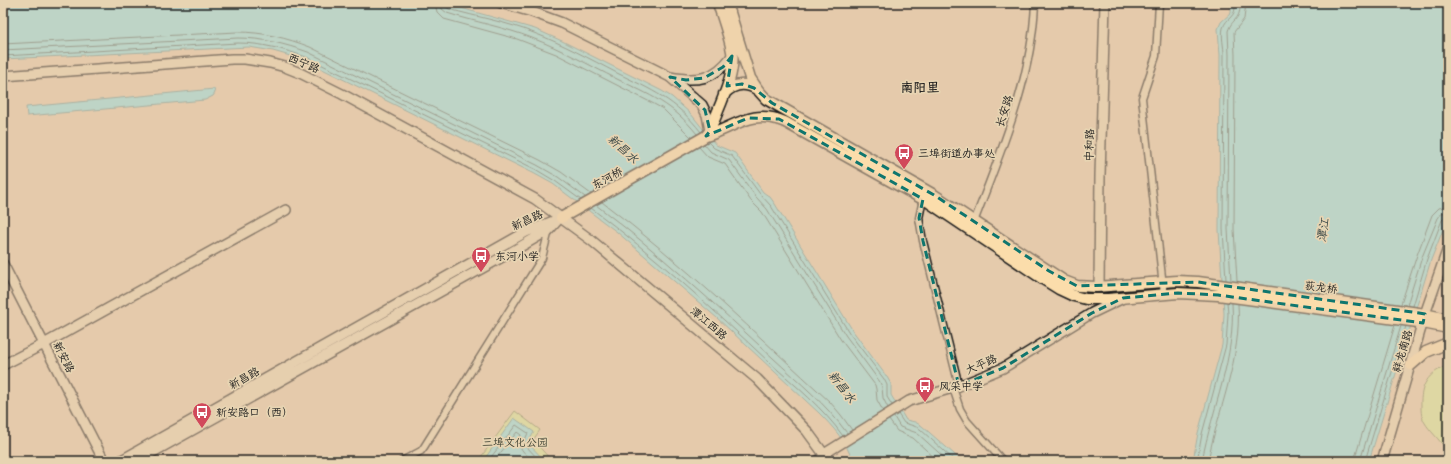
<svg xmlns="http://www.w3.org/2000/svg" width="1451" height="464" font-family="Kalam,'LXGW WenKai TC',sans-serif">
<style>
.green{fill:#d6e699;stroke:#79815a}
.water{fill:#8fe0e6;stroke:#619295}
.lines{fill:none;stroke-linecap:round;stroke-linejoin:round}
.shore{stroke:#4a6a6d;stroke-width:1}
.street-casing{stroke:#1c1c1c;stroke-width:9}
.secondary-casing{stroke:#1c1c1c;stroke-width:12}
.primary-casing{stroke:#1c1c1c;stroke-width:13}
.street{stroke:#e7d4b2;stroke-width:6}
.secondary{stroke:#e7d4b2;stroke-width:9}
.primary{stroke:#fbddab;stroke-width:10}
.marked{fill:none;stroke:#0f766e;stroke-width:3;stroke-dasharray:8 5;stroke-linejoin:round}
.labels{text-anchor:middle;stroke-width:3.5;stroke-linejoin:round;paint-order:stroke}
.street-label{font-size:11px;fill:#1c1c1c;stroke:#e7d4b2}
.poi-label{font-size:11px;fill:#1c1c1c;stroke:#e7d4b2;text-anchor:start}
.park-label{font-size:11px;fill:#414435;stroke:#e7d4b2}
.water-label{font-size:12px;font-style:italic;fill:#334344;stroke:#e7d4b2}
.quarter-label{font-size:13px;font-weight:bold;fill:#1c1c1c;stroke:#e7d4b2}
</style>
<rect width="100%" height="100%" fill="#e5cbac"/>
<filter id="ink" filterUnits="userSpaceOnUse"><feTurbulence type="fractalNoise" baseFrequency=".025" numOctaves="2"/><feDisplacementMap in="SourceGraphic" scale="8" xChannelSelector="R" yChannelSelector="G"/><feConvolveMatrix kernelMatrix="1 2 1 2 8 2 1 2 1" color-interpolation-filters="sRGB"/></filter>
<g filter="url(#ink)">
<!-- green -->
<path class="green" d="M1448,366V444L1445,445L1442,444C1437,437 1426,427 1423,419C1421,415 1421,410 1421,406C1420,386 1428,372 1448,366Z
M515,411L540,430L533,440L552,461H478Z"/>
<!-- water -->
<path class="water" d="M3,3H443L535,29L562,41L662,91L672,97L691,114L716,145L735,153L763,192L770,197L775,204L853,331L887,377L891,384V395L906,420L915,422L922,426L962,461H852C848,443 832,426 819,413L717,318L617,232L553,184L533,173L304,60L273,51L249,47L3,59Z
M1231,3H1448V217L1431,260L1369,461H1193L1198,433L1222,345L1224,314L1219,230L1220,55L1218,29L1221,22L1231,13Z
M214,89L215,93L213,96L205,100L27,116L26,107Z
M514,418L534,432L528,443L545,461H483Z"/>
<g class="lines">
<!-- shore -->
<path class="shore" d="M435,3L437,12L444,19L517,39L556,54L654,104L663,109L691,137
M441,3L442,9L447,13C475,22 504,27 532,38C561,49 589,65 617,79C650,95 673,104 697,134
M446,3V7L449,9C477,17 507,22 534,33C563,44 590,59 617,73C652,90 676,100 701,132
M3,44L237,32C263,32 287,38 310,47L540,160L561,172L591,194
M3,50L238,38C262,38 285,44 308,52L537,165L558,177L585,197
M3,56L238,43C261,43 283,49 306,57L535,169L555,181L581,200
M708,142L714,148L732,156L760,194L771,206L850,334L884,379L887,385V397L892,405
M704,144L711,152L729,160L756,197L767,209L846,336L880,382L882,387L883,398L888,408
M699,147L708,157L725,164L751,201L762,212L841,340L875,385L876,389L877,400L883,411
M602,202C683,263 756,334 830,402L841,415L852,430
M596,205C658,252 716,305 773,358C799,382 826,404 847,433
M591,208C654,255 713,309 770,363C796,386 823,408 843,436
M1226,280L1223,229L1224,55C1224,47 1221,36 1223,28C1226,17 1237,18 1235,3
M1231,281L1228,229L1229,55L1228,31C1232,18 1241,21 1240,3
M1237,281L1234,229L1235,55L1234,32L1244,19L1246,3
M1401,304L1417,255L1432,215L1439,208L1448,206
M1407,305L1422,257L1438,218L1442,213L1448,212
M1413,306L1427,259L1442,220L1445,217H1448
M898,414L904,423L914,426L920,429L955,461
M894,417L900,427L917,433L948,461
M889,420L897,431L913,438L938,461
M488,461L516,425L528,433L524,442L525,445L540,461
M494,461L517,432L521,435C516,448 524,452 533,461
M1197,461L1202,434L1226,345L1228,314L1227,302
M1202,461C1212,408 1236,357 1232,303
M1208,461C1218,409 1242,358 1238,304
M1354,461L1395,325
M1360,461L1401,326
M1365,461L1406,326"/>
<!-- street casing -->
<g class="street-casing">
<path id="street" d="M1159,3L1156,56L1142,98L1164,295
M923,199L919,218L923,241L959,386
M974,222C1001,151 1032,80 1035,3
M1442,264L1448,272
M953,388L960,409L967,421L1003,461
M402,461L421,451L424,447L542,258L549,230
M816,461L824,454"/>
</g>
<!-- secondary casing -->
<g class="secondary-casing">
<path id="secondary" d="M501,3L532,12L562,23L670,77L702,105L707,115L710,131
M3,76L232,59H245L270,63L285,67L300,73L342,94L535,199L591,240L757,379L807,431L829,461
M670,77C698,82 714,80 732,56
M3,264L104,461
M1099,287L1100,175L1105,3
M3,365L44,344L286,210
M824,454L909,401L959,386L1003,368L1092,313L1121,299
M120,461L526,232L561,218
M137,461L513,251L549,230L558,220
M1382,461L1425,314L1448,248"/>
</g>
<!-- primary casing -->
<g class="primary-casing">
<path id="primary" d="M727,3L750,78L758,90L766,99L934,195L1064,281L1077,286L1096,287L1177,281L1198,282L1419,313L1448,319
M724,94C734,83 746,82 758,90
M706,136L710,131C718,108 736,76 732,51C729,35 723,19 718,3
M561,218L706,136C736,127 751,108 785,122L930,203L1043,279L1059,289L1074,296L1086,299H1108L1178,293L1218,295L1418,322L1448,328
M1411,365L1426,352L1448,343"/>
</g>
<!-- street -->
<use href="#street" class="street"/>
<!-- secondary -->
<use href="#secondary" class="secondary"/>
<!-- primary -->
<use href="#primary" class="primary"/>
</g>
</g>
<!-- marked area -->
<path d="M0 0H1451V464H0ZM732,56L727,86L742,84L754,88L772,103L934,195L1049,271L1077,286L1198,282L1419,313L1425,314L1423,323L1218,295L1178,293L1123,298L1092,313L1003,368L959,386L923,241L919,218L923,199L779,119L748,118L706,136L710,131L705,110L670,77L686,80L704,78L723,67Z" fill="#e5cbac" fill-opacity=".55" fill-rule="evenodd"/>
<path class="marked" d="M732,56L727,86L742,84L754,88L772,103L934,195L1049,271L1077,286L1198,282L1419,313L1425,314L1423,323L1218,295L1178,293L1123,298L1092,313L1003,368L959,386L923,241L919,218L923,199L779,119L748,118L706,136L710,131L705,110L670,77L686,80L704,78L723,67Z"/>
<!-- icons -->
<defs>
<g id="bus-pin" transform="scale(1)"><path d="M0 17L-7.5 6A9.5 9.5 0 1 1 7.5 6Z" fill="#d1495b" stroke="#e7d4b2"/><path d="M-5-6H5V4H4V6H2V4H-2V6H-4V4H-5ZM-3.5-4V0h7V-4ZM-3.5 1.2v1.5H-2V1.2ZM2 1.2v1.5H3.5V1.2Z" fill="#fff"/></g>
</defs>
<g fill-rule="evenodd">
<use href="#bus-pin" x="904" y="153"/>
<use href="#bus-pin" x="481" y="256"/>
<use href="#bus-pin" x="925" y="386"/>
<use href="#bus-pin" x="202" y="412"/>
</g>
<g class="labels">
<!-- street labels -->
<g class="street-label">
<text transform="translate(304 63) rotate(23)" y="4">西宁路</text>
<text transform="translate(1004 111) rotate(-72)" y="4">长安路</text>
<text transform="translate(1089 145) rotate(-88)" y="4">中和路</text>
<text transform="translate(607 178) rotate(-29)" y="4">东河桥</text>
<text transform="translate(527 220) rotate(-25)" y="4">新昌路</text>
<text transform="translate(1321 287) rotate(8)" y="4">荻龙桥</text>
<text transform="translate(709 323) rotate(40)" y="4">潭江西路</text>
<text transform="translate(1402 351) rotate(-73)" y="4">祥龙南路</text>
<text transform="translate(64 357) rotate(63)" y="4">新安路</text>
<text transform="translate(981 364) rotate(-24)" y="4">大平路</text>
<text transform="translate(244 378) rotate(-29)" y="4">新昌路</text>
</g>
<!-- poi labels -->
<g class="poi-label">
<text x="918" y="157">三埠街道办事处</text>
<text x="495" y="260">东河小学</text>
<text x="939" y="390">风采中学</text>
<text x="216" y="416">新安路口（西）</text>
</g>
<!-- park labels -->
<g class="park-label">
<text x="515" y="446">三埠文化公园</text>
</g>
<!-- water labels -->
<g class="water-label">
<text transform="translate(623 149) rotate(43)" y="4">新昌水</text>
<text transform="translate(1323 230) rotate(-81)" y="4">潭江</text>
<text transform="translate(842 387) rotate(53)" y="4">新昌水</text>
</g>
<!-- quarter labels -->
<g class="quarter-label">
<text x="920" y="92">南阳里</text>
</g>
</g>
<!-- margin -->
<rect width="1451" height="464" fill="none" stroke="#e7d4b2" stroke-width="16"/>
<rect x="8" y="8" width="1435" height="448" fill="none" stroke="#1c1c1c" stroke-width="1.5" filter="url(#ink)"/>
</svg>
